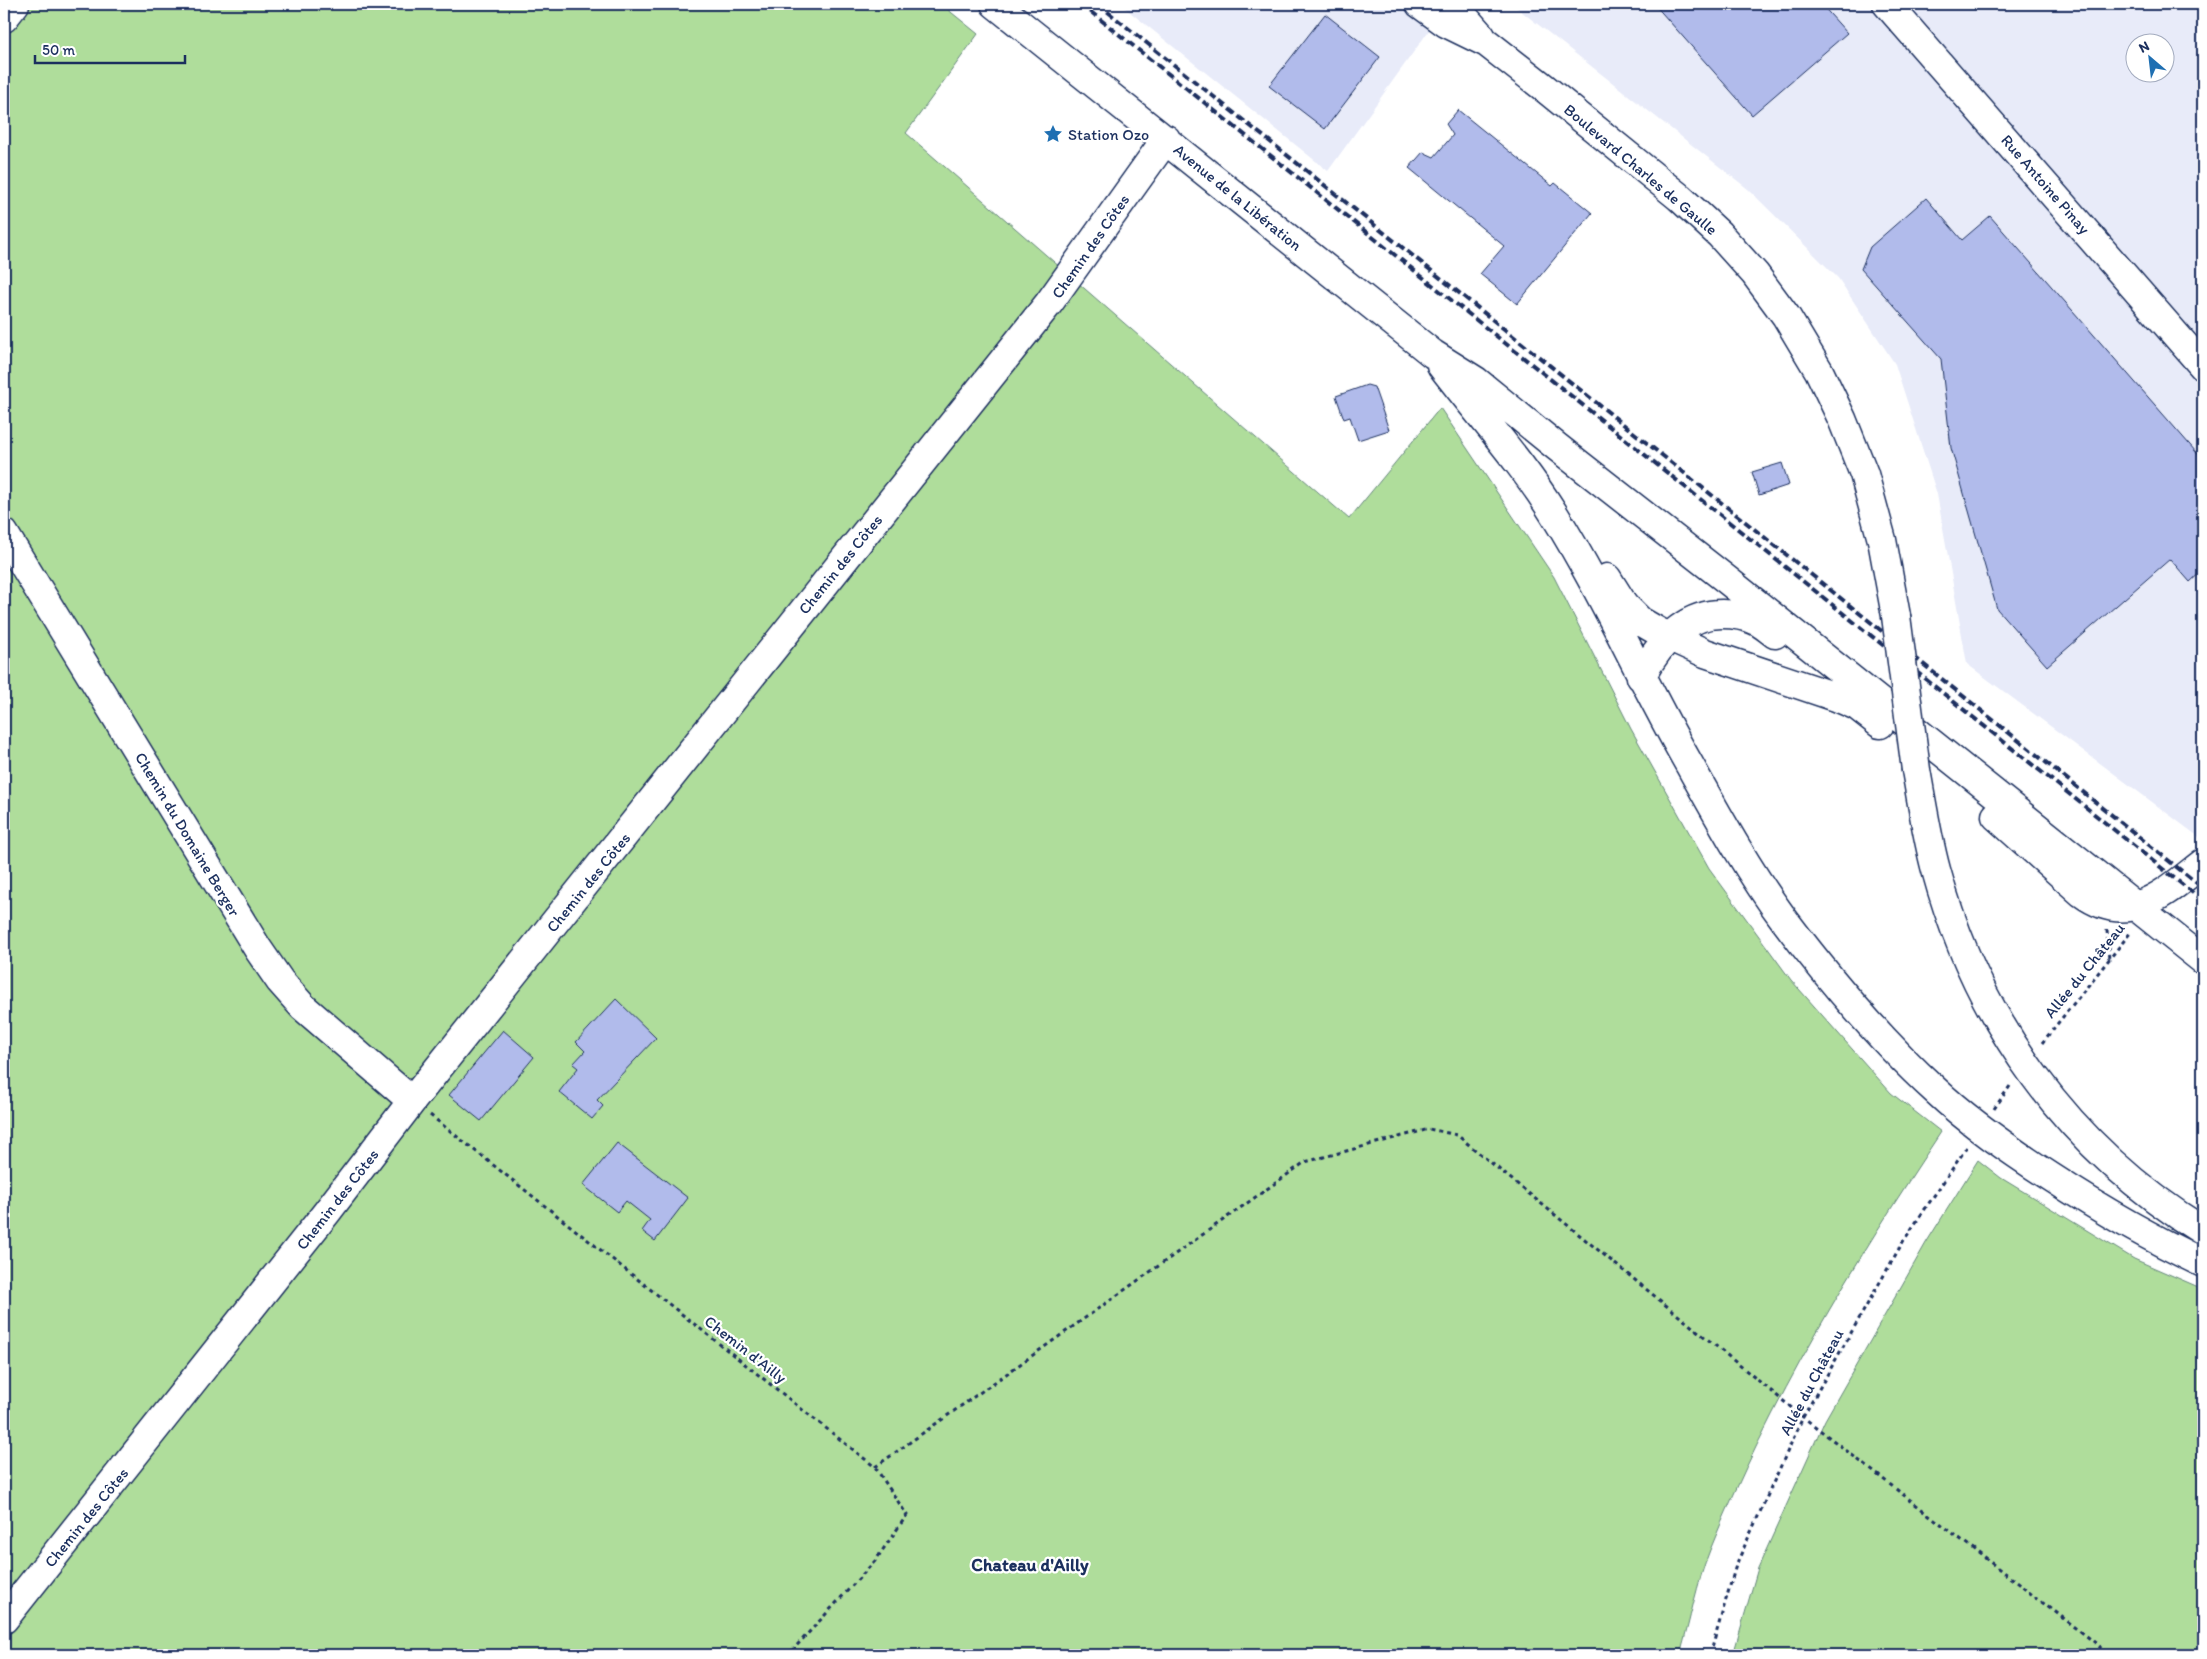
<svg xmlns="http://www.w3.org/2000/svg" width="2207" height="1659" font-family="Itim,sans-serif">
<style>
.built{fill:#e8ebf9;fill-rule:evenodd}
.green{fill:#afdd9b;stroke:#65867c}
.building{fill:#b1bbeb;stroke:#1b2f5e}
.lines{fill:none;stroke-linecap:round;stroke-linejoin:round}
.minor-casing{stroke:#1b2f5e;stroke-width:31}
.path{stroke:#1b2f5e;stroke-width:3;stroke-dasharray:4 4;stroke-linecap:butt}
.minor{stroke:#fff;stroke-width:28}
.rail{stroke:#1b2f5e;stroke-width:4;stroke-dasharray:8 4;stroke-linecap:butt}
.minor-bridge-casing{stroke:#1b2f5e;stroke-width:31;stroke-linecap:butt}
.minor-bridge{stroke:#fff;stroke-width:28}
.labels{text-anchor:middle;stroke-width:4.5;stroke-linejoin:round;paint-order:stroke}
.poi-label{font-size:16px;fill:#1b2f5e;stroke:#fff;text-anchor:start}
.street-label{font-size:16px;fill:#1b2f5e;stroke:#fff}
.neighbourhood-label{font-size:18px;font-weight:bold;fill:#1b2f5e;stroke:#fff}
</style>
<rect width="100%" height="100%" fill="#fff"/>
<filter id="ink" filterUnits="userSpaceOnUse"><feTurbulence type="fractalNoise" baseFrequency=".02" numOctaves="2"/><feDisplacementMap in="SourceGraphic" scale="10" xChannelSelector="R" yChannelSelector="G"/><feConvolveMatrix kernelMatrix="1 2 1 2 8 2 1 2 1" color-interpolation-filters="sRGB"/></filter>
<g filter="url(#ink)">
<!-- built -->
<path class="built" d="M1120,4H1448L1328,171Z
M1512,4H2203V840L1967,664L1937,494L1895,364L1838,278L1748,189ZM2134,42H2164V72H2134Z"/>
<!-- green -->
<path class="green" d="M30,4H941L978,34L906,133L1349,519L1440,408L1554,577L1631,729L1709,868L1791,980L1891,1093L1941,1132C1853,1264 1770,1402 1710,1550C1697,1582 1690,1621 1680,1655H4V37Z
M1978,1160L2001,1178L2134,1259L2203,1289V1655H1733L1758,1568L1825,1420L1926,1243Z"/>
<!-- building -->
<path class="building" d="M1654,4H1821L1847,33L1752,115Z
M1325,14L1380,57L1325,129L1269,86Z
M1458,110L1552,186L1555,183L1592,213L1517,304L1480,274L1504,246L1409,168L1423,152L1434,157L1453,135L1446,124Z
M1926,198L1962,240L1990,216L2203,460V570L2190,582L2170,559L2047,666L1997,609L1951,448L1941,359L1861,269L1870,247Z
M1367,385L1374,387L1389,430L1358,440L1350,417L1344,419L1336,396Z
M1782,463L1789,485L1759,495L1752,472Z
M616,999L656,1038L597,1100L603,1106L592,1119L559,1092L578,1068L573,1064L585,1051L576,1042Z
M503,1030L534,1057L481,1121L449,1095Z
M617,1143L688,1198L655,1241L642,1231L650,1220L626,1201L617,1212L583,1185Z"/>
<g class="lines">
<!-- minor casing -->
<g class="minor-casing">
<path id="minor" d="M995,4L1433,354L1476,381L1557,447L1727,580L2203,960
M1420,4L1446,23L1487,43L1542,86L1679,197L1719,234L1755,274L1786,316L1819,371L1842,419L1864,474L1882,540L1896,616
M1453,4L1481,36
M1887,4L2203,366
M4,18L15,4
M1441,365C1479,415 1521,461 1554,514C1604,594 1642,682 1689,764C1718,816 1748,871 1783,918C1829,979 1879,1039 1935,1090C1970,1123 2011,1151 2051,1177C2100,1209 2150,1238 2203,1263
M4,533L258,949L280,981L303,1007L412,1101
M1607,578L1624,605L1640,621L1659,632L1705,653L1836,697L1857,706L1880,724
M1641,677C1658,645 1684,614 1722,614C1733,614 1746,616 1756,621C1763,624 1769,630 1775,634
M1916,770C1922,803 1927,837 1936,870C1977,1021 2069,1149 2203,1231
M1996,816L2082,893C2130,928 2164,893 2203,863
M4,1619L327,1212L412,1101L1049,303L1166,139"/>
</g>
<!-- path -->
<path class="path" d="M2107,930L2109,961
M2042,1043L2131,932
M1994,1109L2010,1086
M430,1115L875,1467L907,1515L875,1561L788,1655
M875,1467L1305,1162L1429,1129L1457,1135L1803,1417L2110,1655
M1710,1655L1736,1565L1803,1417L1904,1240L1967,1147"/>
<!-- minor -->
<use href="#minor" class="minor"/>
<!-- rail -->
<path class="rail" d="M1081,4L2203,901
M1098,4L2203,888"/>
<!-- minor-bridge casing -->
<g class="minor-bridge-casing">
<path id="minor-bridge" d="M1896,616L1916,770"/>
</g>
<!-- minor-bridge -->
<use href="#minor-bridge" class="minor-bridge"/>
</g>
</g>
<!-- icons -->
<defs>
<g id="sight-bare" transform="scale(1.5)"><path d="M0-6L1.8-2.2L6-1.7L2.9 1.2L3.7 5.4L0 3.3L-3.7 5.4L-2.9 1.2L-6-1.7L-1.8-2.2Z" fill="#1f6fb2" stroke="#fff" stroke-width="2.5" paint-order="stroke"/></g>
</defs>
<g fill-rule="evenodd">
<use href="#sight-bare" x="1053" y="134"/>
</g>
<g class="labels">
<!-- poi labels -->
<g class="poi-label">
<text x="1068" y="140">Station Ozo</text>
</g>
<!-- street labels -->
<g class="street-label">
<text transform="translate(1641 169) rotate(40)" y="6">Boulevard Charles de Gaulle</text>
<text transform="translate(2046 184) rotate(49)" y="6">Rue Antoine Pinay</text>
<text transform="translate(1238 197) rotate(39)" y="6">Avenue de la Libération</text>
<text transform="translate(1090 246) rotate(-55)" y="6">Chemin des Côtes</text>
<text transform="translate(840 564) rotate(-51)" y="6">Chemin des Côtes</text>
<text transform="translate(188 834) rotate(59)" y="6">Chemin du Domaine Berger</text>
<text transform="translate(588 882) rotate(-51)" y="6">Chemin des Côtes</text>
<text transform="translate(2084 970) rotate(-51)" y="6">Allée du Château</text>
<text transform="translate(337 1199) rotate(-52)" y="6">Chemin des Côtes</text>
<text transform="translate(746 1349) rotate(38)" y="6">Chemin d'Ailly</text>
<text transform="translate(1811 1382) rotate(-62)" y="6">Allée du Château</text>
<text transform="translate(86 1517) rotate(-51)" y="6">Chemin des Côtes</text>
</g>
<!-- neighbourhood labels -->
<g class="neighbourhood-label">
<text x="1030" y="1571">Chateau d'Ailly</text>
</g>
</g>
<!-- margin -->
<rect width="2207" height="1659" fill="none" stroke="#fff" stroke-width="20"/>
<rect x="10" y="10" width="2187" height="1639" fill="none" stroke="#1b2f5e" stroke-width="2" filter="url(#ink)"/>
<!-- north arrow -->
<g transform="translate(2150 58) rotate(332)"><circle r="24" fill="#ffffff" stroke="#a4acbf"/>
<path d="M0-4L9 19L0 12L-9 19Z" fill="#1f6fb2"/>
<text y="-8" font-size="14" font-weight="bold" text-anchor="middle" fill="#1b2f5e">N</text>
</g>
<!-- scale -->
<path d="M35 55v8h150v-8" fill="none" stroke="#1b2f5e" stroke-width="2.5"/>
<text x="42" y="55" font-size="15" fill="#1b2f5e" stroke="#ffffff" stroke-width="4" paint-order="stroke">50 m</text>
</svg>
